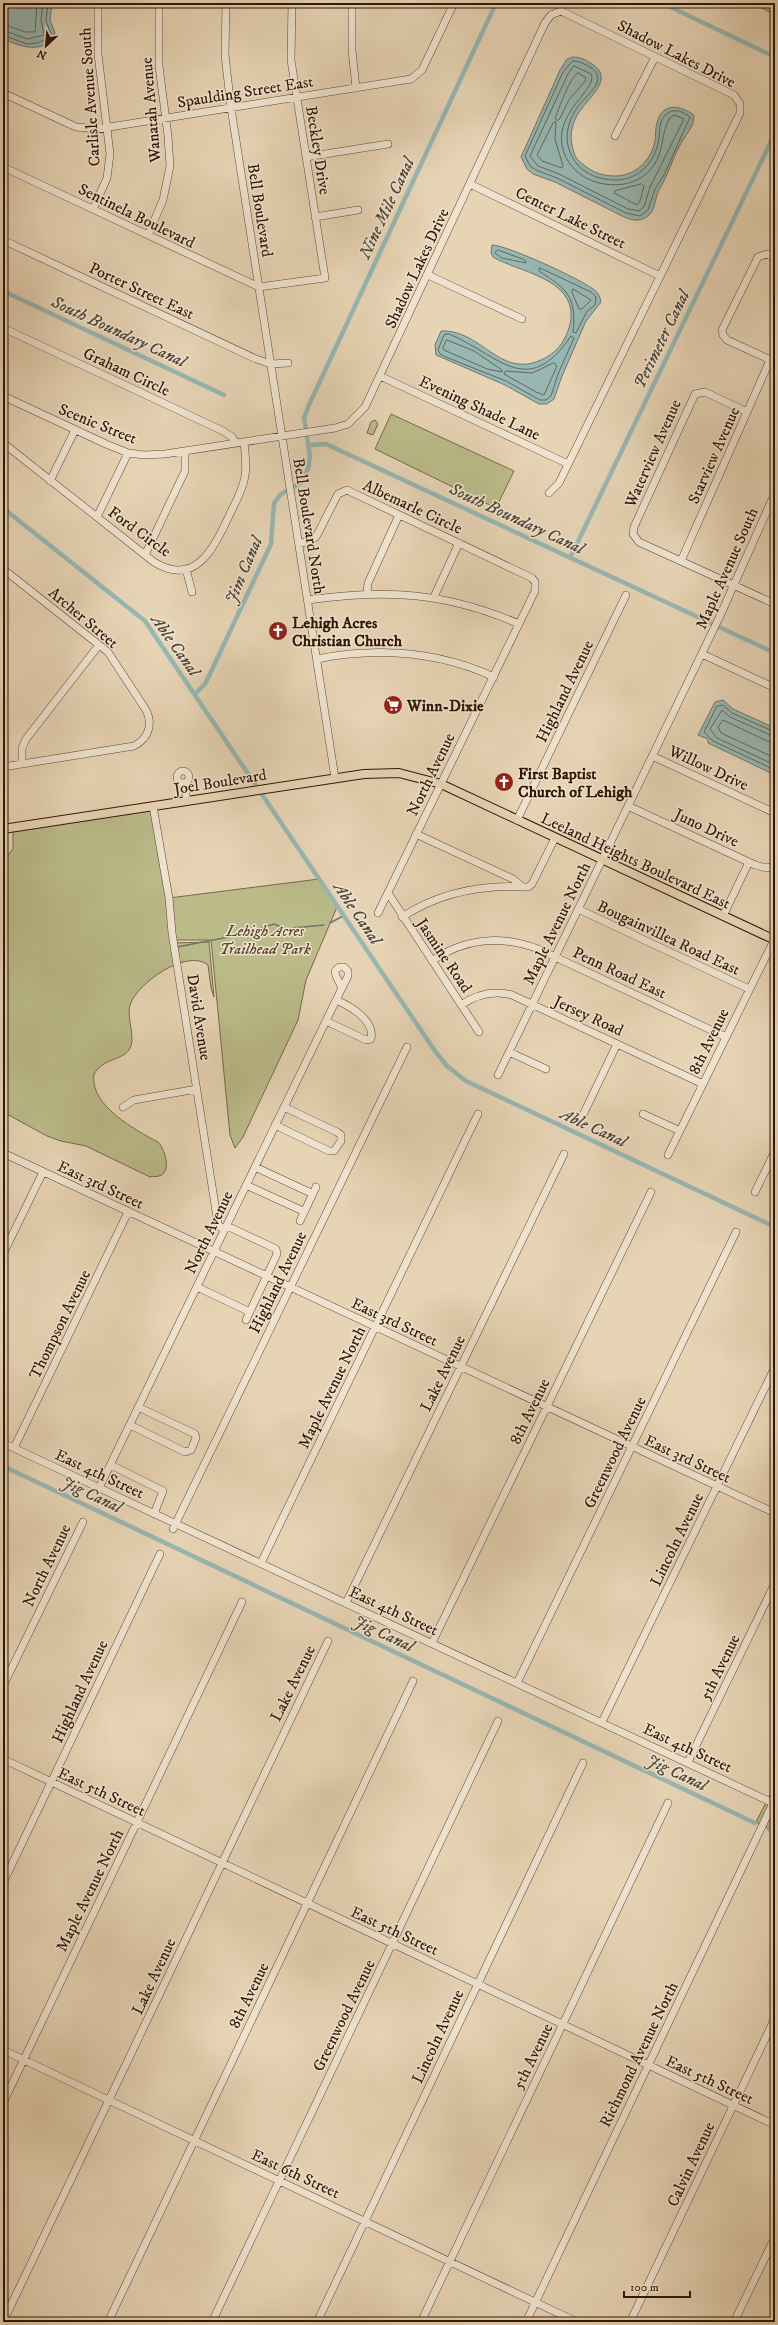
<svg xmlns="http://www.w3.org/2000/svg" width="778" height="2325" font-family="'IM FELL DW Pica',serif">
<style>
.green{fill:#bbbb8a;stroke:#766848}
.water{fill:#97b7b2;stroke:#6f766d}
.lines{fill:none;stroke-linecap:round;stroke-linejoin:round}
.shore{stroke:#64665c;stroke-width:1}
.stream{stroke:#6f766d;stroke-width:1.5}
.canal{stroke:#97b7b2;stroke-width:4.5}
.minor-casing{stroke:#5f4531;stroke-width:8}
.major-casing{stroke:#321505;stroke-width:10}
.minor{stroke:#efe3cf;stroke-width:7}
.major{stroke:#e7d4b5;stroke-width:8}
.labels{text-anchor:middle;stroke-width:3;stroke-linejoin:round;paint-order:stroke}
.street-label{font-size:16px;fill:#321505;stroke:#efe3cf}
.poi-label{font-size:16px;font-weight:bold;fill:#321505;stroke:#efe3cf;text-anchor:start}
.park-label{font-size:16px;font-style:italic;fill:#5b472d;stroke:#efe3cf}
.water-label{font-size:17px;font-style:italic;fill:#504639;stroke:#efe3cf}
</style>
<rect width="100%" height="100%" fill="#e7d4b5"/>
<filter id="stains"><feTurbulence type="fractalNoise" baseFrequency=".005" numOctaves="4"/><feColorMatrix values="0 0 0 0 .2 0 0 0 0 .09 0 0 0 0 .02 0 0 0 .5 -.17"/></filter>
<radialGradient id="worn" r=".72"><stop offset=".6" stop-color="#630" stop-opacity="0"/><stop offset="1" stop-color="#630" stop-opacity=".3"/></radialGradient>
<!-- green -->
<path class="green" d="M757,3H775V15L762,8Z
M391,414L514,471L496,508L375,449Z
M375,420L378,424L373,435L367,433L371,422Z
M151,808L173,943L209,942L214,997L211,988L208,965C187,948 137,983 130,1005C126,1019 137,1039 129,1050C120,1061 104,1058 94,1074C89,1105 135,1130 158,1142C164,1148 173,1172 159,1176C157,1177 153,1176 150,1177L86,1146L61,1141L47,1136L3,1112V861L13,849V830Z
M319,879L337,907L306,980L298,1020L243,1137L235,1148L230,1135L211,940H174L169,898Z
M775,1785V1794L760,1824L756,1822Z
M775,1804V1831L764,1826Z"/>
<!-- water -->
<path class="water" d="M3,3H52L50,20L55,33L53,40C37,53 20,46 3,39Z
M573,57C580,57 586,60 592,64C614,77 591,96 582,108C574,118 569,132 572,145C573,149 574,155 577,159C588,170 599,176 615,176C635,176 651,161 655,141C656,135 655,129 657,123C662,102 680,105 694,115C694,128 685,135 680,145C672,160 668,175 659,190C655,197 656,208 649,215C641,222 633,221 624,217L555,182L533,174L527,169L521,157L560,70L567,59Z
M492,245C507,245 580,279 593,289C598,292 600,297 601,302L586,321L562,376L554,399L547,404H539L505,385L436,355L435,345L441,331C484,329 502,386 550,355C562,347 569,333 571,319C575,278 518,272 493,257L491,253Z
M723,700L733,709L775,728V775L708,743V739L698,735L715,702Z"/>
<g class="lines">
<!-- shore -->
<path class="shore" d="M3,24L25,32H35L37,3
M3,30L27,39L44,35L41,20L43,3
M3,35L27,44L37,43L49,38L51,34L46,21L48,3
M573,61C579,61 585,64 590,67C610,79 586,96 578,106C570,118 565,131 568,146C571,156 574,162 582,169C592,177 603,180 616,180C637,180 654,164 658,143C660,137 659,129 661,122C667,108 679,108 690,117L664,175L655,189L648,210L640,216L626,213L557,178L536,170L530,166L525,156L563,72Z
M574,66L591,74C599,91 543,117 568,161C585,190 636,194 654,165C664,150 661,134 669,119L674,115L684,119L650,187L644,207L639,211L628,209L559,174L538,166L530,156L568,74Z
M578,73L585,77L586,80L569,100L559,120H556L555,118C559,109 570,76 578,73Z
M556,122L555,139L563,166L562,168L542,161L537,155L553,123Z
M642,184L644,186L640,201L637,205L614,193L615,191Z
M498,250L525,260L526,263L502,258L495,253Z
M540,268L591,292L596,297L595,305L587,311L576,333L573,332C577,297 567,289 539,271Z
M573,289L591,300L582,309H579L572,292Z
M449,334C498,354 527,401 571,336L574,338L558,374L551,396L546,400H540L506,381L441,355L438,350L444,335Z
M447,340L474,351L502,370V372L487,369L444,350L443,348Z
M554,363L557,366L544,395L536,392L504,374L506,371L532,373Z
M775,732L732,713L723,705L717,706L704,732L713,741L775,770
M775,737L730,717L722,710L710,729L717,738L775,765
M775,743L767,741L723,720L718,727L721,733L775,758"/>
<!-- stream -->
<path class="stream" d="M330,923L343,916
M292,928L324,925
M239,935L274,924L284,928
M177,947L234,936"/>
<!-- canal -->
<path class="canal" d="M662,3L775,57
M3,291L224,395
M306,429L304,418L309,405L496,3
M308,445L326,444L713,624
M3,508L145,621L435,1051L447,1066L466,1081L775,1227
M570,558L775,133
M719,627L775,653
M195,694L205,684L209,676L271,544L274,503L281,494L301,483L308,469L310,456L307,436
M3,1466L755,1823
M769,1829L775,1832"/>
<!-- minor casing -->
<g class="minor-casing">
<path id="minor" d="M226,3L225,55L231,108L335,778
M352,3V50L356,88
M3,93L76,127L97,129L411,79L422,70L454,3
M615,136L655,57
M306,157L388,144
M3,167L259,287L325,278L291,60L292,3
M470,184L660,276
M93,209L107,178L110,154L98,54V3
M315,217L358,210
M148,235L163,200L170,166L168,136L159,66V3
M3,240L256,359L271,364L288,363
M775,258L767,254L758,257L722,330L723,335L727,340L775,362
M428,275L522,319
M3,328L223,431L232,437L236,443
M380,376L568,464
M3,396L106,444L128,453L144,455L165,454L335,428L348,424L365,407L545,23L551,15L561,11L734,95L740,104V113L559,483L549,493
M747,412L705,392L695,394L634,527L633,534L639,542L775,604
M3,443L154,562C196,588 214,547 229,516C235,503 243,490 245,476C247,464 245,453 244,442
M50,481L75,430
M97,517L128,453
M299,543L308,542L316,537L338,494L347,490L532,578L535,582V591L378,913
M145,555L185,471V451
M681,561L770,360
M3,569L108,652L146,710C153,724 149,738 134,746L3,767
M186,569L192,592
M367,593L368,583L399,515
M434,597L459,543
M308,600C387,589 445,592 519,624
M702,654L775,688
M317,659C378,647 437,651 494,677
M652,756L775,813
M22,764V748L26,739L99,645
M177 777a6 6 0 1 1 12 0a6 6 0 1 1-12 0Z
M184,784L187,801
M153,806L169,898L172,933L218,1224L224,1231
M628,806L755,865L766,868L775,866
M517,820L626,595
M416,834L513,879L523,887
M388,893L479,1032
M578,909L749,989
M723,916L749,862
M402,917C440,892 483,884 528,887L532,884L555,838
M432,961C464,938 502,935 538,949L726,1037
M339,967H344L348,971V976L342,988L336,976L335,971Z
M461,1005C477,994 493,990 512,995L703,1084
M326,1021L366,1040L371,1039C375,1020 350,1006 336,1000
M509,1052L546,1069
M498,1075L720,616L775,493
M123,1107L134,1100L197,1089
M643,1114L680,1131
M582,1117L617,1044
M275,1125L329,1151H334L341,1141V1135L337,1132L284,1107
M3,1153L775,1513
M668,1155L774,940
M255,1167L311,1193L312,1196
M246,1185L303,1211L305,1210
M755,1192L775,1151
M300,1221L316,1187
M227,1226L276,1249L277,1254L246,1320
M3,1254L43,1172
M197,1287L250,1312
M130,1425L185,1452L191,1450L196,1438L195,1434L138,1407
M3,1443L773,1803
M14,1448L128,1212
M111,1465L163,1491L154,1514
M99,1488L342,988
M173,1529L407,1047
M261,1563L478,1114
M346,1603L564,1154
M432,1643L651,1192
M517,1683L736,1232
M3,1686L83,1522
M602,1722L775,1367
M3,1759L775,2125
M688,1762L775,1583
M3,1883L160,1554
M3,2050L577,2322
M3,2103L242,1602
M3,2322L328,1641
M108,2322L413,1681
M212,2322L498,1721
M317,2322L583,1763
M421,2322L668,1803
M526,2322L775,1799
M630,2322L775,2018
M734,2322L775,2237"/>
</g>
<!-- major casing -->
<g class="major-casing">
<path id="major" d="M3,829L364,774L399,773L441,784L775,940"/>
</g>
<!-- minor -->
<use href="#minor" class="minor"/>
<!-- major -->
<use href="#major" class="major"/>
</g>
<!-- icons -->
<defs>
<g id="church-disc" transform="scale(1)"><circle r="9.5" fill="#8f2418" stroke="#efe3cf"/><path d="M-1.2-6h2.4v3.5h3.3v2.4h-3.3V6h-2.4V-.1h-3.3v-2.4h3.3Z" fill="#fff"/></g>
<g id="supermarket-disc" transform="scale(1)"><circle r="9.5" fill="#8f2418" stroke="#efe3cf"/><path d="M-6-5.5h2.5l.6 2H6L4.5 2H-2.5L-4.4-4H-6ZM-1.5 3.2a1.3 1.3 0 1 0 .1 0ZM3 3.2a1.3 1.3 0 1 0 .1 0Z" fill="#fff"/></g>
</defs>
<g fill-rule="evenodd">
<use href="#church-disc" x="278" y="631"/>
<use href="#supermarket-disc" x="393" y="705"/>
<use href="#church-disc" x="504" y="782"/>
</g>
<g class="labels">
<!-- street labels -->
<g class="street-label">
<text transform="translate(677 53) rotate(27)" y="6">Shadow Lakes Drive</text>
<text transform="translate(245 91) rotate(-9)" y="6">Spaulding Street East</text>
<text transform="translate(89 97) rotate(-94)" y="6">Carlisle Avenue South</text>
<text transform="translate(150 110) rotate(-95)" y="6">Wanatah Avenue</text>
<text transform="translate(319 150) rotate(81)" y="6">Beckley Drive</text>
<text transform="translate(261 210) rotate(81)" y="6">Bell Boulevard</text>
<text transform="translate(137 215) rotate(26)" y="6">Sentinela Boulevard</text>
<text transform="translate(571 217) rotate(26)" y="6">Center Lake Street</text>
<text transform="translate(416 268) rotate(-65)" y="6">Shadow Lakes Drive</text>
<text transform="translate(142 290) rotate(25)" y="6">Porter Street East</text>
<text transform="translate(127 371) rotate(25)" y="6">Graham Circle</text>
<text transform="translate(480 407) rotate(25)" y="6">Evening Shade Lane</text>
<text transform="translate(98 423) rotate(22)" y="6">Scenic Street</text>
<text transform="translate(652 453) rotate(-66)" y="6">Waterview Avenue</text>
<text transform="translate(713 455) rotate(-66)" y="6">Starview Avenue</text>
<text transform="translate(413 506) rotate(25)" y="6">Albemarle Circle</text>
<text transform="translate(310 526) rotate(81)" y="6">Bell Boulevard North</text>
<text transform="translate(140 531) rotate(36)" y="6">Ford Circle</text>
<text transform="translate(726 568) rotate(-66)" y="6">Maple Avenue South</text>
<text transform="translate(84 617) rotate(40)" y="6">Archer Street</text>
<text transform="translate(564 691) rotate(-64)" y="6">Highland Avenue</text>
<text transform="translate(709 767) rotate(25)" y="6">Willow Drive</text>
<text transform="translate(430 774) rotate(-64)" y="6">North Avenue</text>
<text transform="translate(220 781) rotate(-9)" y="6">Joel Boulevard</text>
<text transform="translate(707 827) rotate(25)" y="6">Juno Drive</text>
<text transform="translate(636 860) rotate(25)" y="6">Leeland Heights Boulevard East</text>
<text transform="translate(556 923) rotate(-64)" y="6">Maple Avenue North</text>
<text transform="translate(669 937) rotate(25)" y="6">Bougainvillea Road East</text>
<text transform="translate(445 955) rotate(56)" y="6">Jasmine Road</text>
<text transform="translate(620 972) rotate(25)" y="6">Penn Road East</text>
<text transform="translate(589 1015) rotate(25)" y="6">Jersey Road</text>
<text transform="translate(200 1017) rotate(81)" y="6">David Avenue</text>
<text transform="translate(708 1041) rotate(-64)" y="6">8th Avenue</text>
<text transform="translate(101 1184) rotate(25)" y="6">East 3rd Street</text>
<text transform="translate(208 1232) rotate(-64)" y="6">North Avenue</text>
<text transform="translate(277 1282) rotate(-64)" y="6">Highland Avenue</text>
<text transform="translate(395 1321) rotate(25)" y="6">East 3rd Street</text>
<text transform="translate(59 1324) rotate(-64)" y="6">Thompson Avenue</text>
<text transform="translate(442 1373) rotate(-64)" y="6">Lake Avenue</text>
<text transform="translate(331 1387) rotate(-64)" y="6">Maple Avenue North</text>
<text transform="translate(529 1411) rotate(-64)" y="6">8th Avenue</text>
<text transform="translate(614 1452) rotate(-64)" y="6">Greenwood Avenue</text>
<text transform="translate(688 1458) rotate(25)" y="6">East 3rd Street</text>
<text transform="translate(100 1473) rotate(25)" y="6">East 4th Street</text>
<text transform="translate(676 1539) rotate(-64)" y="6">Lincoln Avenue</text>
<text transform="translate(46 1565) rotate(-64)" y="6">North Avenue</text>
<text transform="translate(394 1610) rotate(25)" y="6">East 4th Street</text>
<text transform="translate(719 1667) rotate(-64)" y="6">5th Avenue</text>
<text transform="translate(292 1683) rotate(-64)" y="6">Lake Avenue</text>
<text transform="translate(79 1691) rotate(-65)" y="6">Highland Avenue</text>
<text transform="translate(688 1747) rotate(25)" y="6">East 4th Street</text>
<text transform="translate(102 1791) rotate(25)" y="6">East 5th Street</text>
<text transform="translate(89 1890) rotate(-64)" y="6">Maple Avenue North</text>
<text transform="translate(395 1930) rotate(25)" y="6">East 5th Street</text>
<text transform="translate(153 1976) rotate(-65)" y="6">Lake Avenue</text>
<text transform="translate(248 1995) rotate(-64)" y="6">8th Avenue</text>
<text transform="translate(343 2015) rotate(-64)" y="6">Greenwood Avenue</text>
<text transform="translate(437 2036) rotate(-65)" y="6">Lincoln Avenue</text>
<text transform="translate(638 2054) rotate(-64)" y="6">Richmond Avenue North</text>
<text transform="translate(532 2056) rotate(-64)" y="6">5th Avenue</text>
<text transform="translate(710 2079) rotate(25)" y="6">East 5th Street</text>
<text transform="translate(690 2164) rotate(-65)" y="6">Calvin Avenue</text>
<text transform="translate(296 2173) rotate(25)" y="6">East 6th Street</text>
</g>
<!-- poi labels -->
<g class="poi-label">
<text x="292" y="628">Lehigh Acres<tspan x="292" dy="18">Christian Church</tspan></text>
<text x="407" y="711">Winn-Dixie</text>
<text x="518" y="779">First Baptist<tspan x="518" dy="18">Church of Lehigh</tspan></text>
</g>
<!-- park labels -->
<g class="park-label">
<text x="265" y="936">Lehigh Acres<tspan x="265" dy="18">Trailhead Park</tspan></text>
</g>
<!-- water labels -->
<g class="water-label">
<text transform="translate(386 208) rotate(-65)" y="6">Nine Mile Canal</text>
<text transform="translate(119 331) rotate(25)" y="6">South Boundary Canal</text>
<text transform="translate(661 339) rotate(-64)" y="6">Perimeter Canal</text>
<text transform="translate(517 518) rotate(25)" y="6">South Boundary Canal</text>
<text transform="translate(243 570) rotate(-67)" y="6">Jim Canal</text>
<text transform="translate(176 645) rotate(55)" y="6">Able Canal</text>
<text transform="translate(358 913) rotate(56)" y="6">Able Canal</text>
<text transform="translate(594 1127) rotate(25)" y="6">Able Canal</text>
<text transform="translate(92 1494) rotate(25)" y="6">Jig Canal</text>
<text transform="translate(384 1633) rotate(25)" y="6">Jig Canal</text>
<text transform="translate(677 1772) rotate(25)" y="6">Jig Canal</text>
</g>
</g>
<!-- margin -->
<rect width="778" height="2325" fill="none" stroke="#e7d4b5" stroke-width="16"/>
<rect x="4" y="4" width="770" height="2317" fill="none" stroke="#321505" stroke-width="2"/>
<rect x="8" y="8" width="762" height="2309" fill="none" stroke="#321505"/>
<!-- north arrow -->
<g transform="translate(46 46) rotate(206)" stroke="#efe3cf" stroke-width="3" paint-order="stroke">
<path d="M0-3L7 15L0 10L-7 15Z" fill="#321505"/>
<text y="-6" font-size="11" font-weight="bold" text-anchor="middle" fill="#321505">N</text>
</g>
<!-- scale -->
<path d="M624 2291v6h66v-6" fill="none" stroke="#321505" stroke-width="2"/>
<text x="630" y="2291" font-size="12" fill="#321505" stroke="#efe3cf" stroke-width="3" paint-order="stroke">100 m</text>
<rect width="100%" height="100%" filter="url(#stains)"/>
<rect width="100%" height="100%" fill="url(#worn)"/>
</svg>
